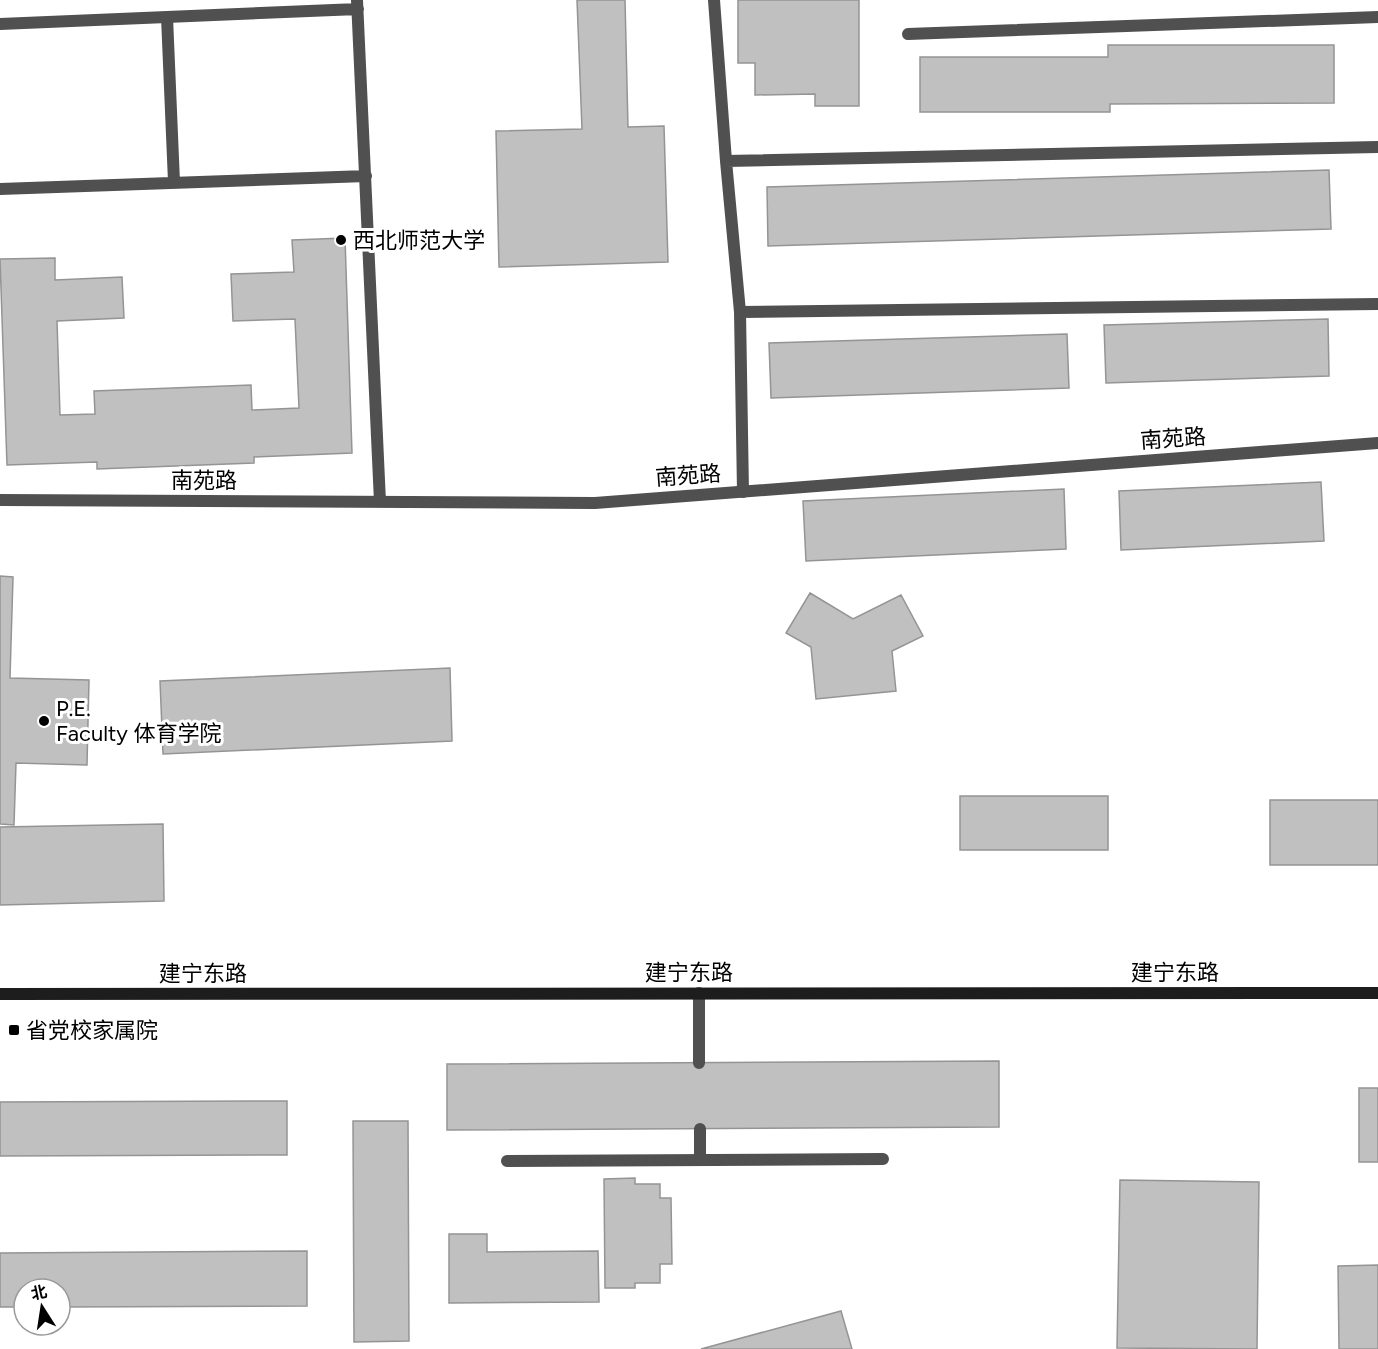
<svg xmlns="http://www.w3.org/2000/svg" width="1378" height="1349" font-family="Figtree,'Noto Sans SC',sans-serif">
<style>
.building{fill:#c0c0c0;stroke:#949494;stroke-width:1.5}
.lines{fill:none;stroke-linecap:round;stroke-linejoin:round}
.service{stroke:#505050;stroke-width:12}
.pedestrian{stroke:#505050;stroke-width:12}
.minor{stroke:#505050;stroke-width:12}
.secondary{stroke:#1d1d1d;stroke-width:12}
.poi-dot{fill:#000;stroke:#fff;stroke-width:2}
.labels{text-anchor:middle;stroke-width:6;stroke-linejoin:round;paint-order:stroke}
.poi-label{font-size:22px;fill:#000;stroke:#fff;text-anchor:start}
.street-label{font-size:22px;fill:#000;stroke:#fff}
</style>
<rect width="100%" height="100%" fill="#fff"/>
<!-- building -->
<path class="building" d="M577,0H625L628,127L664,126L668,262L499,267L496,131L582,129Z
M738,0H859V106H815V94L755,95V63H738Z
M1108,45H1334V103L1110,104V112H920V57H1108Z
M1329,170L1331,229L768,246L767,187Z
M345,238L352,453L254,457V463L97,469V462L7,465L0,259L55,258V280L122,277L124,318L57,321L60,415L95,414L94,391L251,385L252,410L299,408L295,319L233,321L231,274L294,272L292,240Z
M1328,319L1329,376L1106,383L1104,325Z
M1067,334L1069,388L771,398L769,343Z
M1321,482L1324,541L1121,550L1119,491Z
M1064,489L1066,549L806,561L803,501Z
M0,576L13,577L10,678L89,680L87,765L16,763L14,825L0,824Z
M810,593L853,619L901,595L923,636L892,651L896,691L816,699L811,647L786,633Z
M450,668L452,741L163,754L160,681Z
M960,796H1108V850H960Z
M1270,800H1378V865H1270Z
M163,824L164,901L0,905V827Z
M999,1061V1127L447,1130V1064Z
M1359,1088H1378V1162H1359Z
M287,1101V1155L0,1156V1102Z
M353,1121H408L409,1341L354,1342Z
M635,1178V1184H660V1198H671L672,1264H660V1283H635V1288H605L604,1179Z
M1120,1180L1259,1182L1257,1349L1117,1348Z
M449,1234H487V1252L598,1251L599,1302L449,1303Z
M307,1251V1306L60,1307V1289H24V1307H0V1253Z
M1378,1265V1349H1339L1338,1266Z
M841,1311L852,1349H701Z"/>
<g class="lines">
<!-- service -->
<path class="service" d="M699,993V1063
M700,1160V1129
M507,1161L883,1159"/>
<!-- pedestrian -->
<path class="pedestrian" d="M357,0L380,502
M167,17L174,182
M0,24L358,9
M0,189L366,176
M0,500L595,503L1378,443"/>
<!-- minor -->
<path class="minor" d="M714,0L726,161L740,312L743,492
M908,34L1378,17
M726,161L1378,147
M740,312L1378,304"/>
<!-- secondary -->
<path class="secondary" d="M0,994L1378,993"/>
</g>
<!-- markers -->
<g class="poi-dot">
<circle cx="341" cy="240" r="6"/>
<circle cx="44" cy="721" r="6"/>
<rect x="8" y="1024" width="12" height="12" rx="3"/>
</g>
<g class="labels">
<!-- poi labels -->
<g class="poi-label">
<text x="353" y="248">西北师范大学</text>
<text x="56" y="716">P.E.<tspan x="56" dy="25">Faculty 体育学院</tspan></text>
<text x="26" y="1038">省党校家属院</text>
</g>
<!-- street labels -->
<g class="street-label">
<text transform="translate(1173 438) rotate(-4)" y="8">南苑路</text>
<text transform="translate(688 475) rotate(-4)" y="8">南苑路</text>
<text x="204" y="488">南苑路</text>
<text x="689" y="980">建宁东路</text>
<text x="1175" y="980">建宁东路</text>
<text x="203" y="981">建宁东路</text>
</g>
</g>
<!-- north arrow -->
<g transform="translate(42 1307) rotate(348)"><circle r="28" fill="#ffffff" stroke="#999999" stroke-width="1.5"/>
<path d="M0-4.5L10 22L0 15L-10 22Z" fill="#000000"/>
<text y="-9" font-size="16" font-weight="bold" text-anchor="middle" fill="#000000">北</text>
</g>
</svg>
